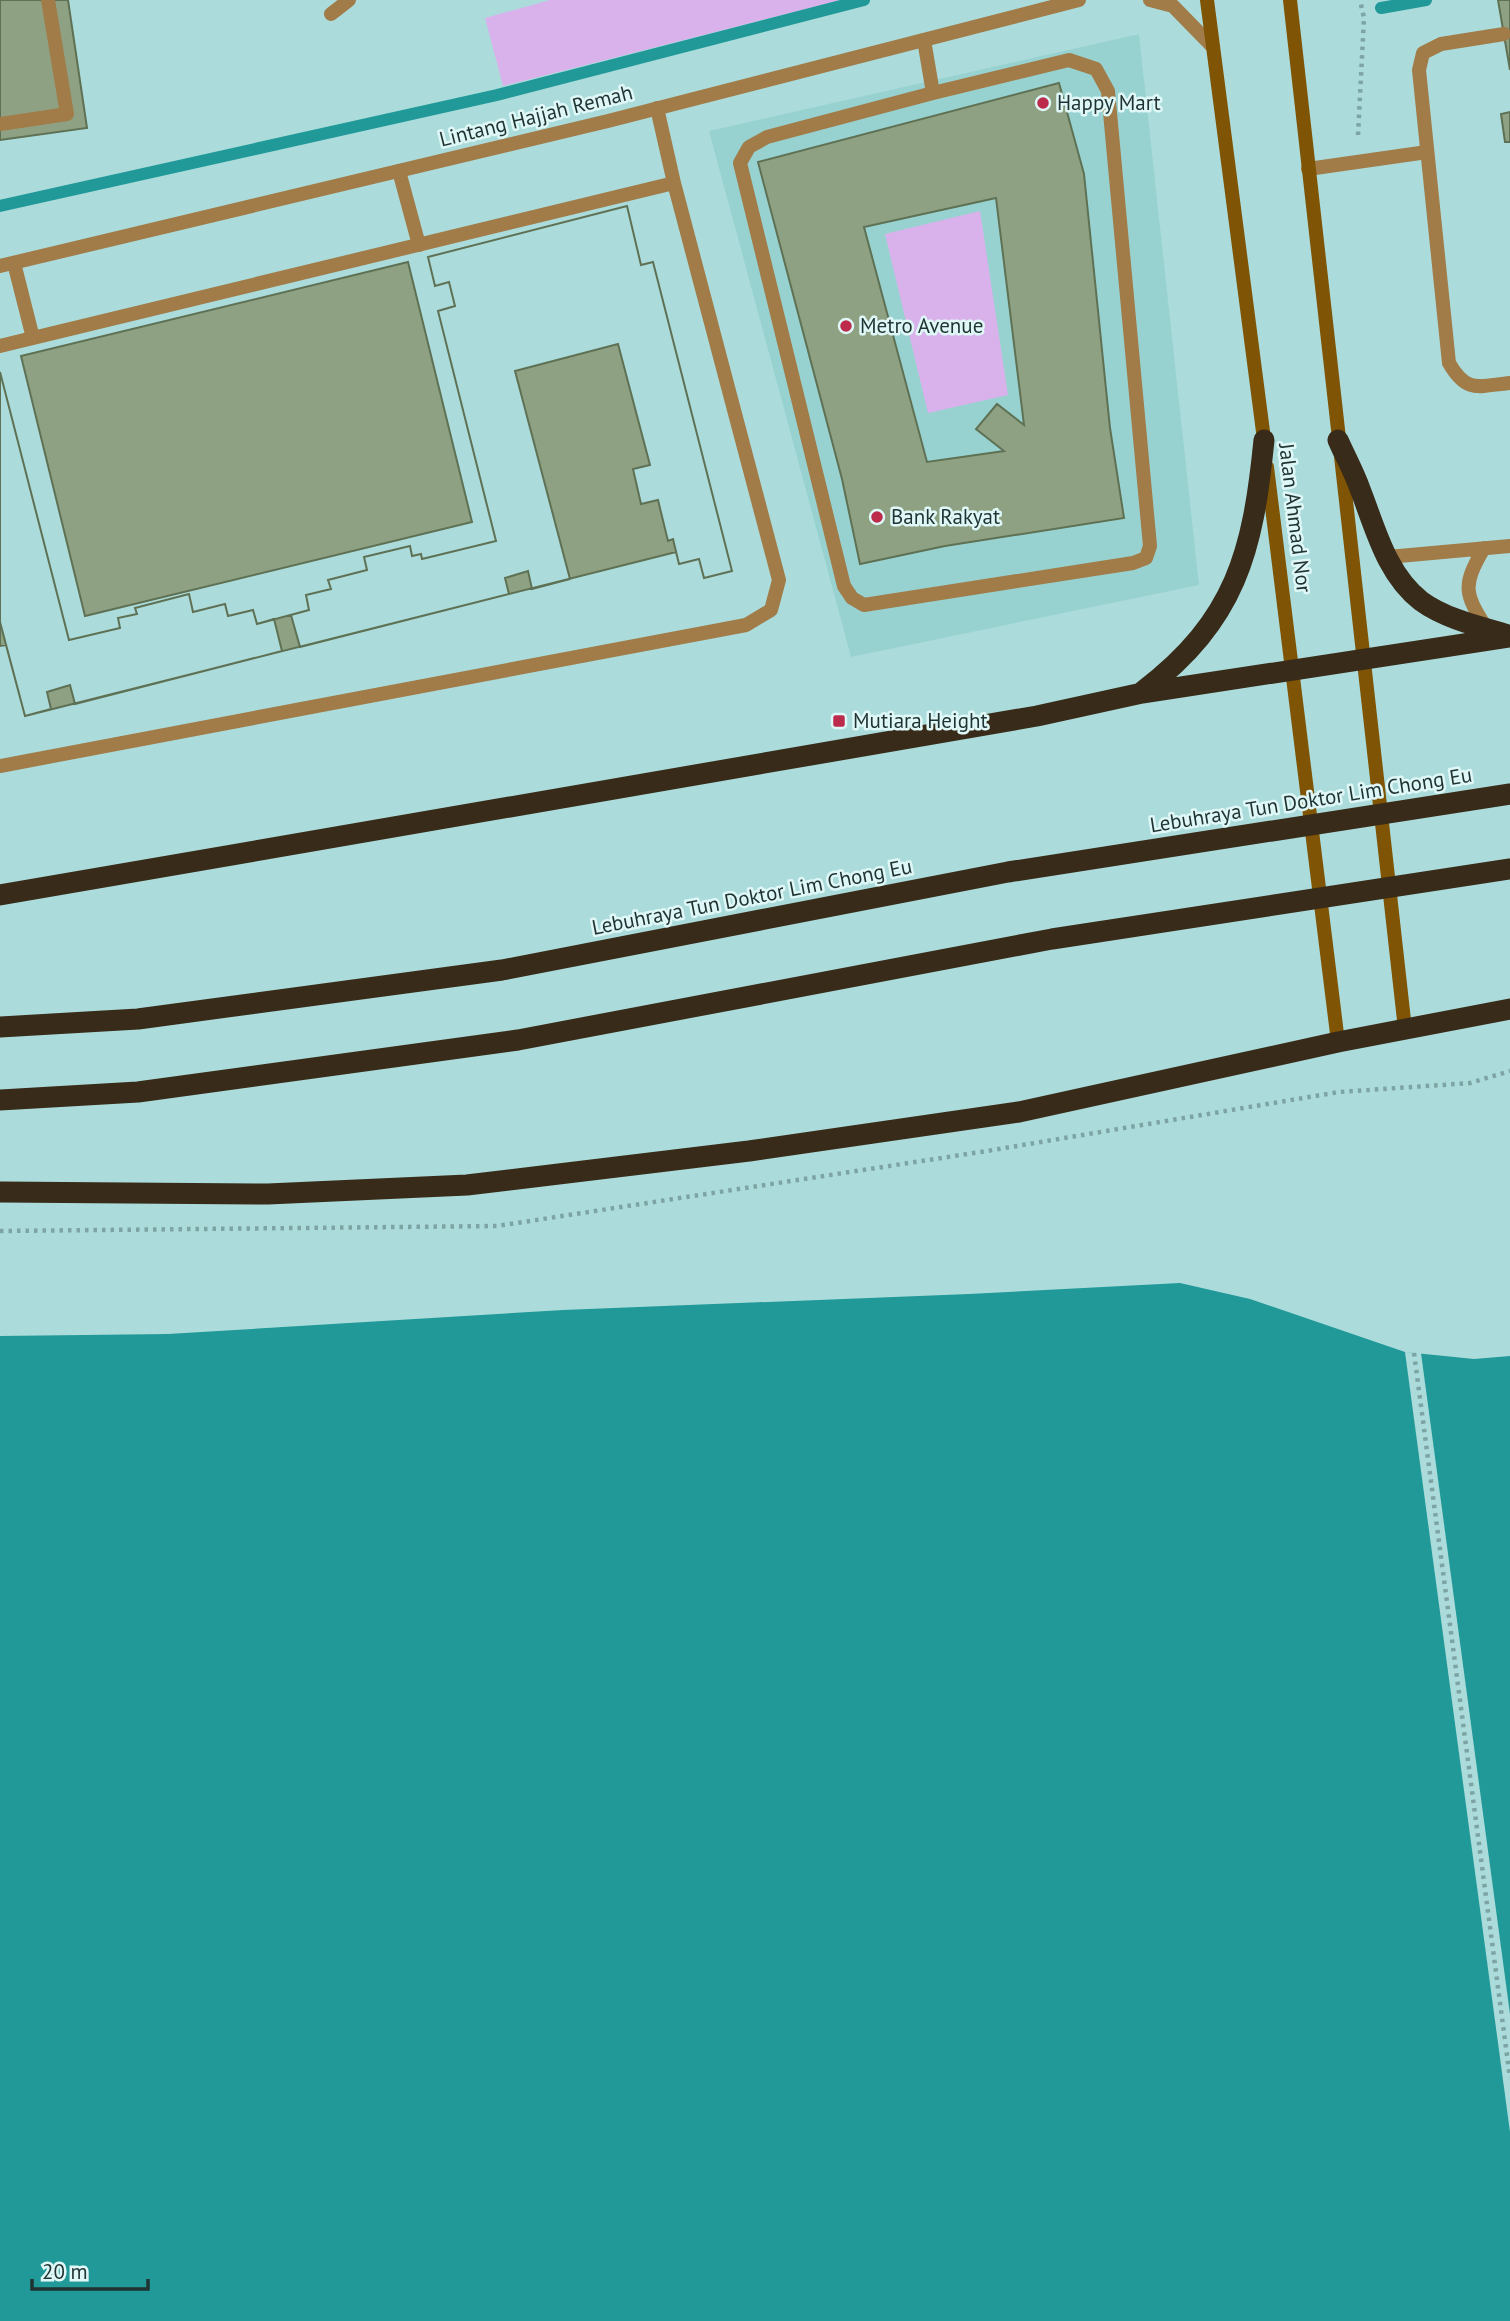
<svg xmlns="http://www.w3.org/2000/svg" width="1510" height="2321" font-family="'PT Sans',sans-serif">
<style>
.built{fill:#98d2d0}
.green{fill:#d9b2ec}
.water{fill:#219998}
.pier{fill:#abdcdb}
.lines{fill:none;stroke-linecap:round;stroke-linejoin:round}
.stream{stroke:#219998;stroke-width:12}
.building{fill:#8ea283;stroke:#5f7154;stroke-width:2;fill-rule:evenodd}
.path{stroke:#7ca4a3;stroke-width:4.5;stroke-dasharray:3.5 5;stroke-linecap:butt}
.lane{stroke:#a17b48;stroke-width:14}
.street{stroke:#a17b48;stroke-width:14}
.secondary{stroke:#7f5404;stroke-width:14}
.highway{stroke:#392b19;stroke-width:21}
.poi-dot{fill:#bc2b4b;stroke:#dff8f7;stroke-width:2.5}
.labels{text-anchor:middle;stroke-width:5;stroke-linejoin:round;paint-order:stroke}
.poi-label{font-size:21px;fill:#1f3332;stroke:#dff8f7;text-anchor:start}
.street-label{font-size:21px;fill:#1f3332;stroke:#dff8f7}
</style>
<rect width="100%" height="100%" fill="#abdcdb"/>
<!-- built -->
<path class="built" d="M1139,34L1199,585L851,657L709,131Z"/>
<!-- green -->
<path class="green" d="M550,0H841L503,86L485,18Z
M980,211L1008,395L928,413L885,234Z"/>
<!-- water -->
<path class="water" d="M1180,1283L1250,1299L1405,1352L1474,1359L1510,1356V2321H0V1336L168,1334L563,1310L969,1294Z"/>
<!-- pier -->
<path class="pier" d="M1405,1352L1421,1353L1510,2014V2132Z"/>
<g class="lines">
<!-- stream -->
<path class="stream" d="M1381,8L1426,0
M0,206L497,95L864,0"/>
</g>
<!-- building -->
<path class="building" d="M0,0H68L87,128L0,140Z
M1498,0H1510V70Z
M1059,83L1084,174L1110,428L1124,518L945,546L860,564L842,479L758,162ZM996,198L1024,425L997,404L976,429L1004,451L927,462L864,227Z
M1510,112V142H1505L1501,114Z
M627,206L641,265L653,262L732,571L704,578L699,559L679,564L676,552L25,716L6,645L0,646V372L69,640L120,628L118,618L137,614L135,608L189,594L193,612L225,604L228,616L253,610L257,624L309,610L306,595L331,589L328,580L367,570L364,557L410,546L412,556L421,554L422,559L496,541L438,311L455,306L449,282L435,286L428,257Z
M627,206L641,265L653,262L732,571L704,578L699,559L679,564L673,539L668,541L658,500L641,504L633,469L650,465L618,344L515,371L570,579L532,589L528,571L505,578L509,594L300,647L291,615L309,610L306,595L331,589L328,580L367,570L364,557L410,546L412,556L421,554L422,559L496,541L438,311L455,306L449,282L435,286L428,257Z
M408,262L472,522L85,616L21,356Z
M0,372L69,640L120,628L118,618L137,614L135,608L189,594L193,612L225,604L228,616L253,610L257,624L274,619L282,651L75,704L70,685L47,692L51,709L25,716L0,622Z"/>
<g class="lines">
<!-- path -->
<path class="path" d="M1358,135L1364,18L1360,0
M0,1231L497,1226L987,1151L1339,1092L1470,1083L1510,1071
M1414,1353L1510,2078"/>
<!-- lane -->
<path class="lane" d="M1504,34L1441,44L1423,53L1419,70L1449,363C1467,394 1478,386 1510,383
M924,40L933,93
M1069,60L1096,69L1108,91L1150,546L1146,558L1133,563L864,605L852,598L844,586L740,163L749,147L767,137L933,93Z
M657,108L674,183
M0,124L67,114L48,0
M1308,169L1427,152
M399,171L419,245
M14,263L33,338
M0,346L674,183L779,580L771,610L746,625L0,766"/>
<!-- street -->
<path class="street" d="M1150,0L1173,6L1213,47
M331,14L349,0
M0,266L608,121L1079,0
M1484,548C1462,586 1464,593 1487,629
M1388,557L1510,546"/>
<!-- secondary -->
<path class="secondary" d="M1207,0L1265,447
M1290,0L1405,1029
M1267,467L1338,1042"/>
<!-- highway -->
<path class="highway" d="M1338,440C1345,456 1354,472 1360,489C1375,527 1386,574 1421,601C1444,618 1477,626 1505,634
M1143,691C1236,620 1253,552 1264,440
M0,895L1037,716L1142,693L1510,637
M0,1027L138,1019L502,970L1008,872L1510,794
M0,1100L138,1092L518,1040L1052,939L1510,869
M0,1192L268,1194L467,1185L749,1151L1019,1112L1338,1042L1510,1009"/>
</g>
<!-- markers -->
<g class="poi-dot">
<circle cx="1043" cy="103" r="7"/>
<circle cx="846" cy="326" r="7"/>
<circle cx="877" cy="517" r="7"/>
<rect x="832" y="714" width="14" height="14" rx="3.5"/>
</g>
<g class="labels">
<!-- poi labels -->
<g class="poi-label">
<text x="1057" y="110">Happy Mart</text>
<text x="860" y="333">Metro Avenue</text>
<text x="891" y="524">Bank Rakyat</text>
<text x="853" y="728">Mutiara Height</text>
</g>
<!-- street labels -->
<g class="street-label">
<text transform="translate(536 116) rotate(-14)" y="7">Lintang Hajjah Remah</text>
<text transform="translate(1295 518) rotate(83)" y="7">Jalan Ahmad Nor</text>
<text transform="translate(1311 800) rotate(-9)" y="7">Lebuhraya Tun Doktor Lim Chong Eu</text>
<text transform="translate(752 897) rotate(-11)" y="7">Lebuhraya Tun Doktor Lim Chong Eu</text>
</g>
</g>
<!-- scale -->
<path d="M32 2279v10h116v-10" fill="none" stroke="#1f3332" stroke-width="3.5"/>
<text x="42" y="2279" font-size="21" fill="#1f3332" stroke="#dff8f7" stroke-width="5" paint-order="stroke">20 m</text>
</svg>
